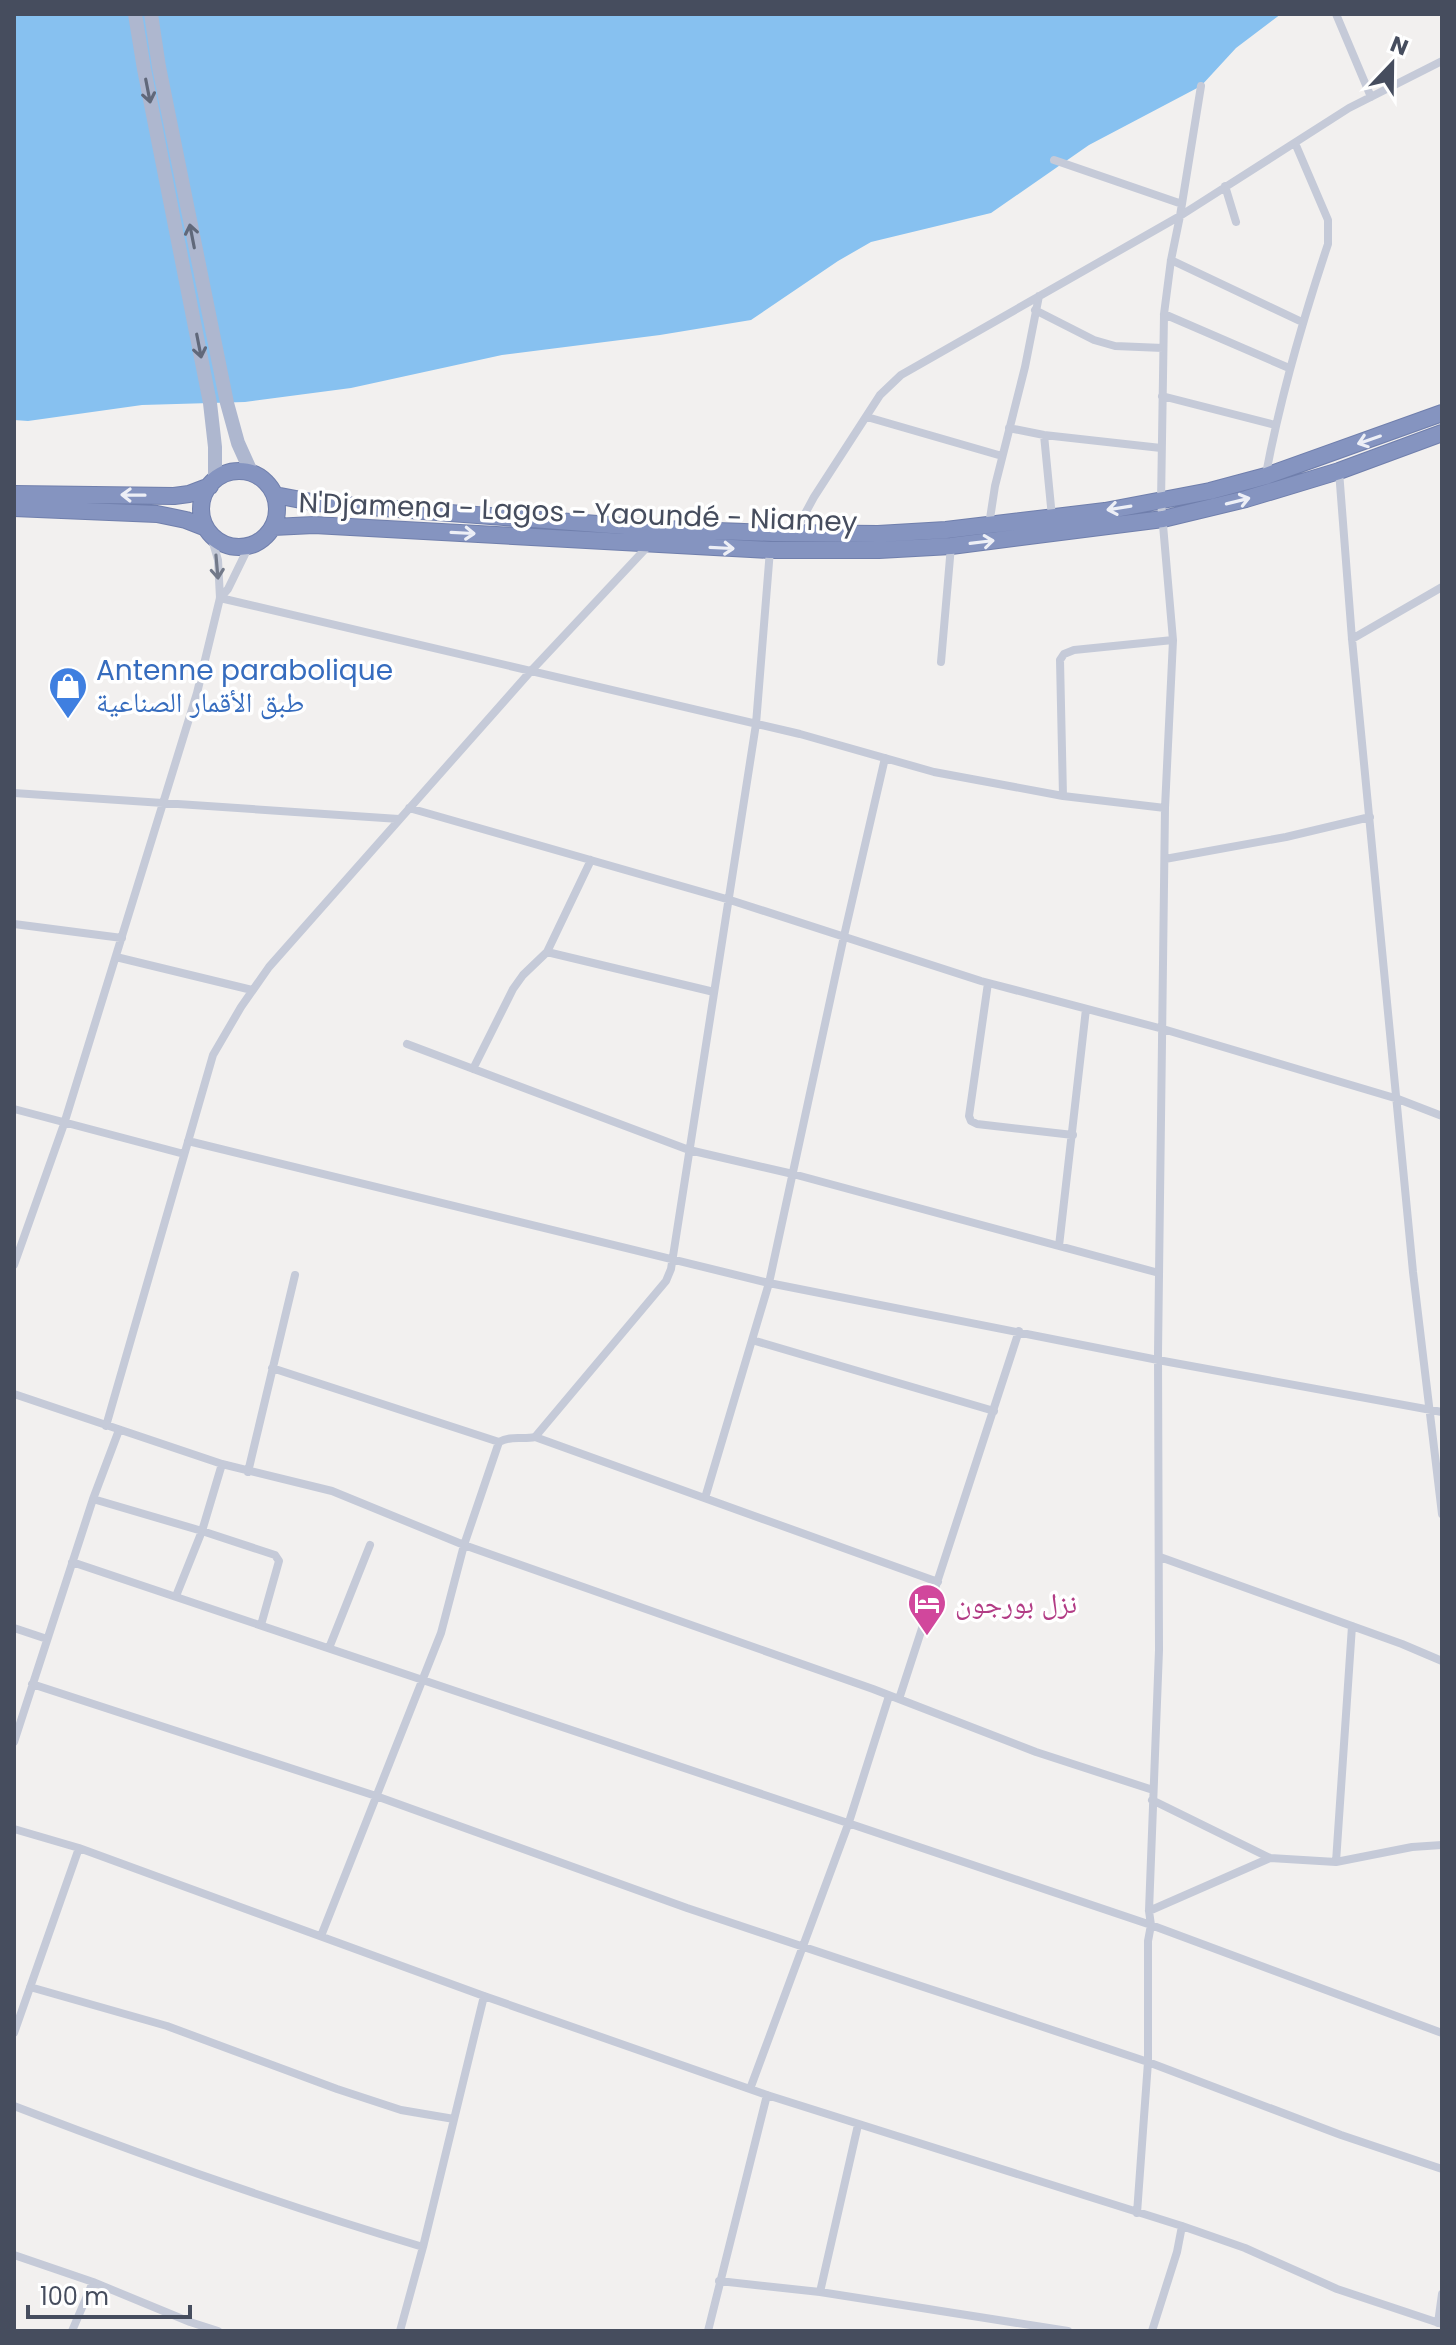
<svg xmlns="http://www.w3.org/2000/svg" width="1456" height="2345" font-family="Poppins,'Noto Naskh Arabic',sans-serif">
<style>
.water{fill:#87c1f0}
.lines{fill:none;stroke-linecap:round;stroke-linejoin:round}
.highway-casing{stroke:#707fac;stroke-width:18}
.street{stroke:#c5cad8;stroke-width:8}
.primary{stroke:#aeb7cf;stroke-width:14}
.highway{stroke:#8594c0;stroke-width:16}
.oneway{stroke:#60687a}
.oneway2{stroke:#edeff6}
.oneway3{stroke:#727989}
.labels{text-anchor:middle;stroke-width:7;stroke-linejoin:round;paint-order:stroke}
.street-label{font-size:28px;fill:#464d5e;stroke:#fff}
.shop-label{font-size:28px;fill:#366cbe;stroke:#fff;text-anchor:start}
.hotel-label{font-size:28px;fill:#b23c85;stroke:#fff;text-anchor:start}
</style>
<rect width="100%" height="100%" fill="#f2f0ef"/>
<!-- water -->
<path class="water" d="M14,14H1281L1236,48L1201,86L1089,145L991,213L871,242L838,261L751,320L660,335L502,355L351,388L245,402L142,405L28,421L14,420Z"/>
<g class="lines">
<!-- highway casing -->
<g class="highway-casing">
<path id="highway" d="M201 509a38 38 0 1 1 76 0a38 38 0 1 1-76 0Z
M14,494L174,496L189,494L210,486
M275,495L317,503L664,529L773,533L878,534L946,530L1105,511L1210,491L1266,476L1442,413
M14,508L157,514L186,520L204,527
M273,527L314,525L770,550H879L951,546L1163,519L1246,499L1339,471L1442,433"/>
</g>
<!-- street -->
<path class="street" d="M1336,14L1371,97
M1054,160L1182,204
M1225,186L1236,222
M1171,260L1302,322
M1035,310L1094,340L1115,346L1163,348
M1164,314L1289,368
M1162,396L1275,425
M867,417L1002,456
M1009,428L1044,435L1161,448
M1044,435L1052,517
M1339,471L1352,639L1413,1272L1442,1514
M1266,474C1281,394 1302,322 1328,244V220L1295,143
M989,525L995,486L1025,367L1039,296
M794,534L814,497L880,395L901,375L1180,216L1349,108L1442,61
M220,598L800,734L934,772L1063,796L1165,808
M220,598L228,589L249,546
M1352,639L1442,587
M941,662L951,546
M14,793L399,819
M1063,796L1060,660L1064,654L1074,650L1173,640
M409,808L730,900L981,981L1163,1029L1398,1099L1442,1116
M1165,859L1286,837L1370,817
M14,924L122,938
M547,952L714,992
M116,957L252,990
M988,983L969,1116L971,1121L977,1124L1073,1135
M407,1044L689,1150L793,1174L1159,1273
M473,1069L513,989L523,975L547,952L591,860
M14,1109L184,1154
M188,1141L769,1283L1158,1360L1442,1412
M1059,1246L1086,1009
M14,1265L64,1124L197,693L220,598L218,560L211,536
M752,1340L994,1411
M272,1368L499,1442C511,1435 522,1440 535,1437L938,1582
M14,1394L222,1464L332,1491L464,1545L873,1689L1036,1752L1153,1790
M106,1426L213,1055L241,1007L269,967L530,672L650,544
M535,1437L666,1281L671,1269L756,724L770,550
M248,1472L295,1275
M705,1498L769,1283L844,936L885,758
M93,1499L202,1531L275,1555L279,1561L261,1625
M1160,1557L1402,1644L1442,1661
M72,1562L1151,1925L1442,2033
M176,1596L202,1531L222,1464
M14,1628L47,1639
M329,1648L370,1545
M32,1684L376,1796L687,1908L1148,2062L1341,2135L1442,2169
M899,1699L1019,1331
M14,1742L93,1499L119,1430
M1152,1800L1270,1858L1336,1862L1412,1847L1442,1845
M14,1829L79,1848L484,1996L767,2095L1182,2226L1245,2248L1337,2289L1442,2324
M1336,1862L1352,1626
M1149,1911L1270,1858
M321,1936L441,1633L464,1545L499,1442
M30,1987L167,2026L337,2089L401,2110L454,2119
M14,2033L79,1848
M750,2089L849,1822L889,1696
M14,2106C149,2158 285,2206 423,2247
M1137,2213L1148,2062V1941L1151,1925L1149,1911L1159,1650L1158,1353L1165,808L1173,640L1161,502L1164,314L1171,260L1180,216L1201,86
M14,2255L93,2282L190,2322L218,2331
M719,2281L820,2292L1068,2331
M820,2292L858,2125
M1438,2323L1442,2294
M72,2331L93,2282
M400,2331L423,2247L484,1996
M708,2331L767,2095
M1152,2331L1177,2252L1182,2226"/>
<!-- primary -->
<path class="primary" d="M135,14L144,69L210,403L215,447V480
M151,14L159,67L227,403L238,443L252,474"/>
<!-- highway -->
<use href="#highway" class="highway"/>
</g>
<!-- one-way arrows -->
<defs><path id="oneway-shaft" d="M-6 0H5M1.5-3L5.5 0L1.5 3" fill="none" stroke-width="1.6" stroke-linecap="round" stroke-linejoin="round" transform="scale(2)"/></defs>
<g class="oneway">
<use href="#oneway-shaft" transform="translate(148 91) rotate(79)"/>
<use href="#oneway-shaft" transform="translate(192 236) rotate(-101)"/>
<use href="#oneway-shaft" transform="translate(199 346) rotate(79)"/>
</g>
<g class="oneway2">
<use href="#oneway-shaft" transform="translate(1369 440) rotate(161)"/>
<use href="#oneway-shaft" transform="translate(133 495) rotate(-179)"/>
<use href="#oneway-shaft" transform="translate(1238 501) rotate(-14)"/>
<use href="#oneway-shaft" transform="translate(1119 508) rotate(171)"/>
<use href="#oneway-shaft" transform="translate(463 533) rotate(3)"/>
<use href="#oneway-shaft" transform="translate(982 542) rotate(-7)"/>
<use href="#oneway-shaft" transform="translate(722 548) rotate(3)"/>
</g>
<use class="oneway3" href="#oneway-shaft" transform="translate(217 567) rotate(85)"/>
<!-- icons -->
<defs>
<g id="shop-pin" transform="scale(2)"><path d="M0 17L-7.5 6A9.5 9.5 0 1 1 7.5 6Z" fill="#3f7fe0" stroke="#fff"/><path d="M-5-2.5h2.3a2.7 3.5 0 0 1 5.4 0H5L5.5 6h-11ZM-1.5-2.5h3a1.5 2.3 0 0 0-3 0Z" fill="#fff"/></g>
<g id="hotel-pin" transform="scale(2)"><path d="M0 17L-7.5 6A9.5 9.5 0 1 1 7.5 6Z" fill="#d1479c" stroke="#fff"/><path d="M-6-4.5h1.5V1H6V5H4.5V3h-9V5H-6ZM-4 0a1.8 1.8 0 1 1 3.6 0ZM.5 0V-2.5h3Q6-2.5 6 0Z" fill="#fff"/></g>
</defs>
<g fill-rule="evenodd">
<use href="#shop-pin" x="68" y="686"/>
<use href="#hotel-pin" x="927" y="1603"/>
</g>
<g class="labels">
<!-- street labels -->
<g class="street-label">
<text transform="translate(578 512) rotate(2)" y="10">N'Djamena - Lagos - Yaoundé - Niamey</text>
</g>
<!-- shop labels -->
<g class="shop-label">
<text x="96" y="680">Antenne parabolique<tspan x="96" dy="32">طبق الأقمار الصناعية</tspan></text>
</g>
<!-- hotel labels -->
<g class="hotel-label">
<text x="955" y="1613">نزل بورجون</text>
</g>
</g>
<!-- border -->
<rect width="1456" height="2345" fill="none" stroke="#464d5e" stroke-width="32"/>
<!-- north arrow -->
<g transform="translate(1392 64) rotate(22)" stroke="#ffffff" stroke-width="6" paint-order="stroke">
<path d="M0-6L14 30L0 20L-14 30Z" fill="#464d5e"/>
<text y="-12" font-size="22" font-weight="bold" text-anchor="middle" fill="#464d5e">N</text>
</g>
<!-- scale -->
<path d="M28 2305v12h162v-12" fill="none" stroke="#464d5e" stroke-width="4"/>
<text x="40" y="2305" font-size="24" fill="#464d5e" stroke="#ffffff" stroke-width="6" paint-order="stroke">100 m</text>
</svg>
